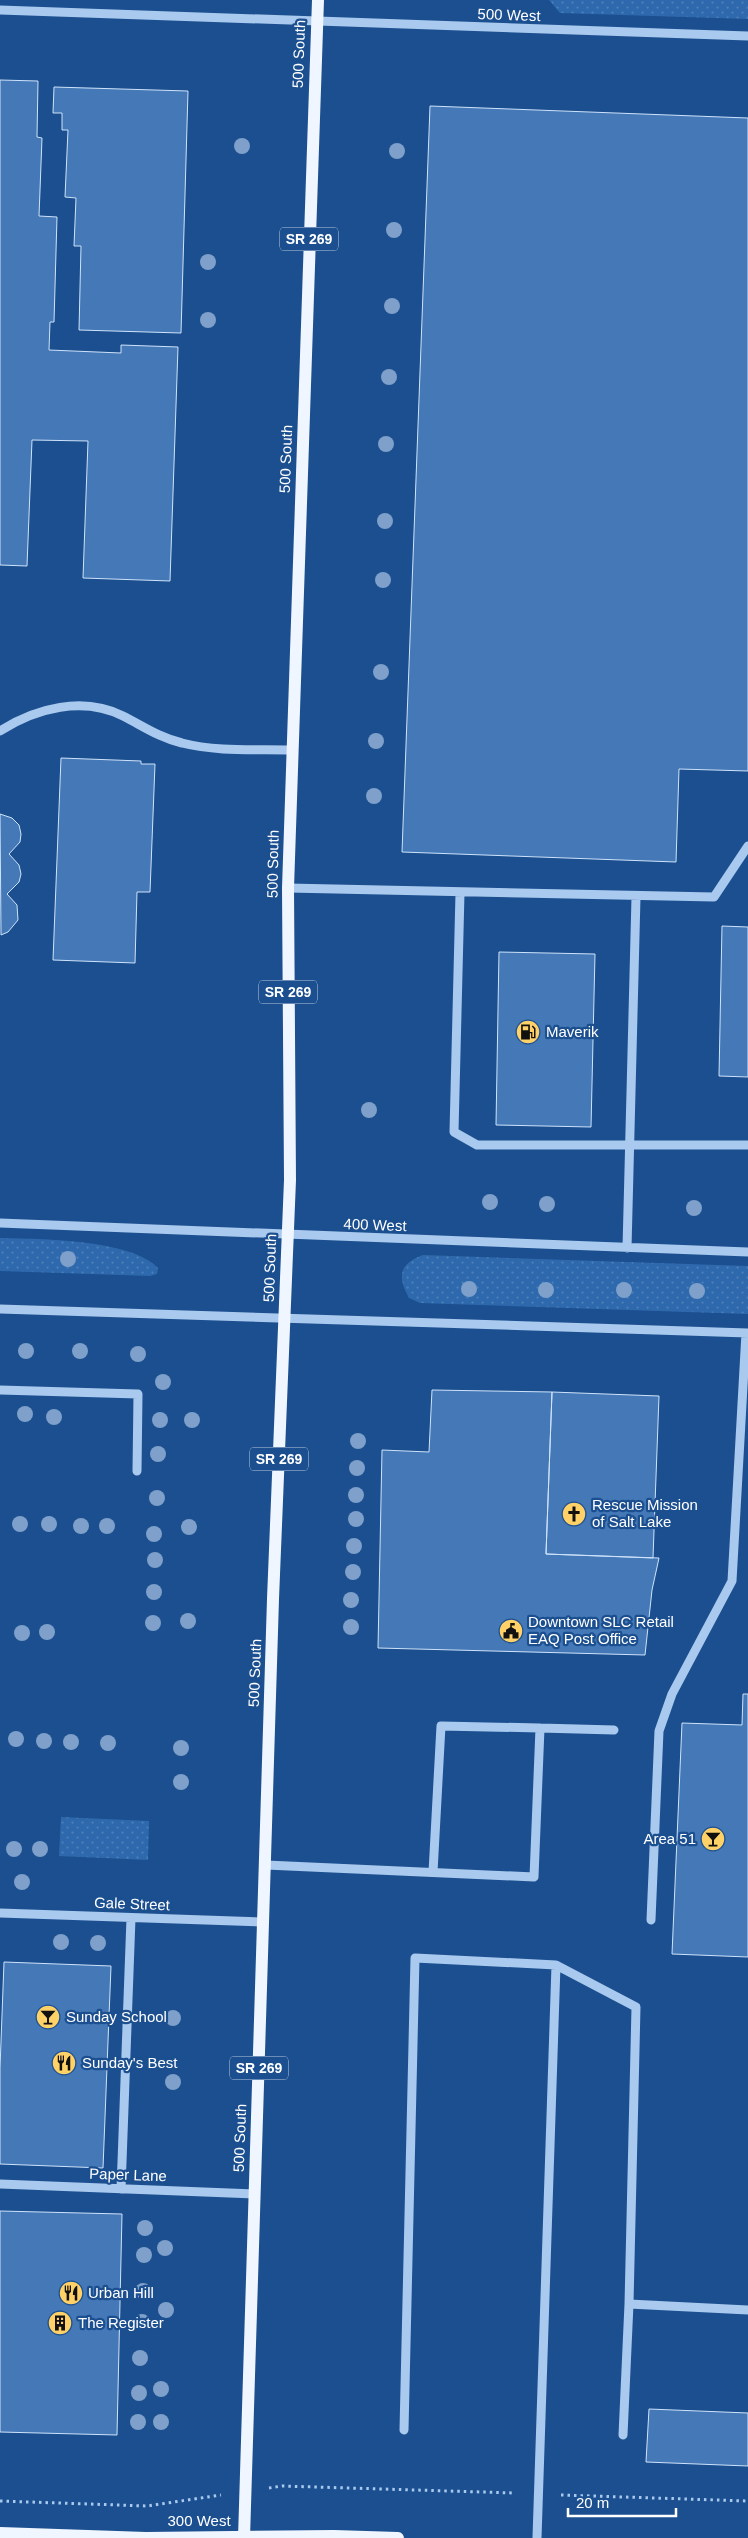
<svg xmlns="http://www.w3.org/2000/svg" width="748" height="2538" font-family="Arial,sans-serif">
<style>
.grass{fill:url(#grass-dots)}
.building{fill:#4478b7;stroke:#cfe3fa}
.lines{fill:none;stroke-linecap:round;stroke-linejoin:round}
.path{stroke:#a9c9ee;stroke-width:3;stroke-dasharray:2.5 4;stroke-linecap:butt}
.minor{stroke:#a9c9ee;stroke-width:9}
.major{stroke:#f0f6ff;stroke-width:12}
.tree{fill:#7ea0ca}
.labels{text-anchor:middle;stroke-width:4.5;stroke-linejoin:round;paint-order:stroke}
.shield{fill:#1b4f8f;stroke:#bbcadd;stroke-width:1}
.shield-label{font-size:14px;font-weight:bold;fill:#fff}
.street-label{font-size:15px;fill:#fff;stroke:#1b4f8f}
.poi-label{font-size:15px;fill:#fff;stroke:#1b4f8f;text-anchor:start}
</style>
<defs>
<pattern id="grass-dots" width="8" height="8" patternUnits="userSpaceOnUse" patternTransform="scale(1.25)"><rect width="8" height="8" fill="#2e69ad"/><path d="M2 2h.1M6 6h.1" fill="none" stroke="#4d80b9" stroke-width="1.8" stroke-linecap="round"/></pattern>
</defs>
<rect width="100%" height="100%" fill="#1b4f8f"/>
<!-- grass -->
<path class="grass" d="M549,0H748V19L560,13Z
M0,1238C39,1239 131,1239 158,1268L157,1274L150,1276L0,1271Z
M423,1255L748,1266V1314L420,1303L409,1298C397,1276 399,1264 423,1255Z
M61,1817L149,1821L148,1860L59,1856Z"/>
<!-- building -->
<path class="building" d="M0,80L38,81L37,137L42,138L39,216L57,217L54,322H50L49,350L121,353V345L178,347L170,581L83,578L88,441L32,440L27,566L0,565Z
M54,87L188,91L181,333L79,330L81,246H74L76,198L65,197L68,130H62V113H53Z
M430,106L748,118V771L679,769L676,862L402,852Z
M61,758L141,761V764H155L150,892H137L135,963L53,960Z
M0,814L12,818L19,825L21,834L20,842L9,854L19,865L21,874L19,882L7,894L17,905L18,920L8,932L1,935Z
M722,926L748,927V1077L719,1076Z
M499,952L595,954L591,1127L496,1125Z
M432,1390L552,1392L546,1554L659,1558L652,1590L645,1655L378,1648L382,1450L429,1452Z
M552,1392L659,1396L653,1558L546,1554Z
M743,1694H748V1957L672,1954L682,1723L742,1725Z
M4,1962L111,1966L103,2168L0,2164V2068Z
M0,2211L122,2214L117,2435L0,2432Z
M649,2409L748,2413V2466L646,2462Z"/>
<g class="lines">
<!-- path -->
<path class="path" d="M269,2488L282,2486L515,2493
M561,2495L748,2501
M0,2501L147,2506L221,2495"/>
<!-- minor -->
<path class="minor" d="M0,10L748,36
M0,731C36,708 83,696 123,716C143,726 160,738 182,743C217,752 257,749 293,750
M288,888L714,897L748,846
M460,893L454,1132L477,1145H748
M0,1223L748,1252
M627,1248L636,897
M0,1309L748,1333
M0,1390L138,1394L137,1471
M540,1728L614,1730
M266,1865L534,1877L540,1728L441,1726L433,1872
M0,1913L264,1922
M651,1920L659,1731L672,1694L732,1581L746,1333
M556,1965L636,2007L629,2304L748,2310
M0,2184L255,2194
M121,2189L131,1918
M404,2430L415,1958L556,1965L537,2538
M623,2435L629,2304"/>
<!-- major -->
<path class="major" d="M0,2533L146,2538L334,2536L398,2538
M244,2538L273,1599L290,1180L288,888L318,0"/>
</g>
<!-- trees -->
<g class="tree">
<circle cx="242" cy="146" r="8"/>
<circle cx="397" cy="151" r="8"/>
<circle cx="394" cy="230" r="8"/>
<circle cx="208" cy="262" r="8"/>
<circle cx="392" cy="306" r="8"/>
<circle cx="208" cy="320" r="8"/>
<circle cx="389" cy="377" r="8"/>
<circle cx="386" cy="444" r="8"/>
<circle cx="385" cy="521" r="8"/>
<circle cx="383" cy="580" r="8"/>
<circle cx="381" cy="672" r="8"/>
<circle cx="376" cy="741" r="8"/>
<circle cx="374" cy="796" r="8"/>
<circle cx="369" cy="1110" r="8"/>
<circle cx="490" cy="1202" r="8"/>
<circle cx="547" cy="1204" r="8"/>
<circle cx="694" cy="1208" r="8"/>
<circle cx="68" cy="1259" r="8"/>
<circle cx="469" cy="1289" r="8"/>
<circle cx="546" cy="1290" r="8"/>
<circle cx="624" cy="1290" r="8"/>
<circle cx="697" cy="1291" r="8"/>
<circle cx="26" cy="1351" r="8"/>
<circle cx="80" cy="1351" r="8"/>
<circle cx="138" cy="1354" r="8"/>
<circle cx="163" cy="1382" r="8"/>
<circle cx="25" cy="1414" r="8"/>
<circle cx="54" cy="1417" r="8"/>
<circle cx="160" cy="1420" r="8"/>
<circle cx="192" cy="1420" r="8"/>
<circle cx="358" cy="1441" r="8"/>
<circle cx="158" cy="1454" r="8"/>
<circle cx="357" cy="1468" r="8"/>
<circle cx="356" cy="1495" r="8"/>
<circle cx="157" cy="1498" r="8"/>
<circle cx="356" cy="1519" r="8"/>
<circle cx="20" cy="1524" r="8"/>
<circle cx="49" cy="1524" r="8"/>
<circle cx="81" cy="1526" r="8"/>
<circle cx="107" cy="1526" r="8"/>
<circle cx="189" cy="1527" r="8"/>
<circle cx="154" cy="1534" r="8"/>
<circle cx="354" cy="1546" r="8"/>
<circle cx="155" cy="1560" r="8"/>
<circle cx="353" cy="1572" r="8"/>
<circle cx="154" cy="1592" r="8"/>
<circle cx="351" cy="1600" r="8"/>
<circle cx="188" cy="1621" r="8"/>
<circle cx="153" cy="1623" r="8"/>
<circle cx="351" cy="1627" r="8"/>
<circle cx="47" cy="1632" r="8"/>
<circle cx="22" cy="1633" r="8"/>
<circle cx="16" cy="1739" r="8"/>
<circle cx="44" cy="1741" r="8"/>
<circle cx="71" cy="1742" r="8"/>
<circle cx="108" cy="1743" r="8"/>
<circle cx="181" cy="1748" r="8"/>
<circle cx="181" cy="1782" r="8"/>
<circle cx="14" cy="1849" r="8"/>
<circle cx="40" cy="1849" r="8"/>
<circle cx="22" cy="1882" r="8"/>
<circle cx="61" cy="1942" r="8"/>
<circle cx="98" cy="1943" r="8"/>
<circle cx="173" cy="2018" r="8"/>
<circle cx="173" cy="2082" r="8"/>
<circle cx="145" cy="2228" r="8"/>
<circle cx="165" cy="2248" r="8"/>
<circle cx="144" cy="2255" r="8"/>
<circle cx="143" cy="2291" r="8"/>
<circle cx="166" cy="2310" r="8"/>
<circle cx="142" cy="2322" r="8"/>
<circle cx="140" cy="2358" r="8"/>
<circle cx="161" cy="2389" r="8"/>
<circle cx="139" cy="2393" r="8"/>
<circle cx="138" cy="2422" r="8"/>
<circle cx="161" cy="2422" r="8"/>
</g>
<!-- icons -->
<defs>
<g id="fuel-disc" transform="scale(1.25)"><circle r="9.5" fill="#ffd166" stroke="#1b4f8f"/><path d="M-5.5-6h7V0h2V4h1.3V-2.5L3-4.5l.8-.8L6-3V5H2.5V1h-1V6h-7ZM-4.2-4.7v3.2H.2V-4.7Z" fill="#111"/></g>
<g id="church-disc" transform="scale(1.25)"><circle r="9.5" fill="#ffd166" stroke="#1b4f8f"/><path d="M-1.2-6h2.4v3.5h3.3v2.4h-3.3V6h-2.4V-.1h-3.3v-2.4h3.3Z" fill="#111"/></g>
<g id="civic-disc" transform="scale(1.25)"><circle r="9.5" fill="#ffd166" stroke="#1b4f8f"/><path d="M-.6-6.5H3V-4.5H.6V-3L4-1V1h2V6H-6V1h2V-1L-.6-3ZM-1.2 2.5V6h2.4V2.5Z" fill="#111"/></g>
<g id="bar-disc" transform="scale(1.25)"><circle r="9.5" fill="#ffd166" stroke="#1b4f8f"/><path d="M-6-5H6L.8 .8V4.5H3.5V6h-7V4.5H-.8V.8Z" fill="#111"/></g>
<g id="restaurant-disc" transform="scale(1.25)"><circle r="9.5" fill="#ffd166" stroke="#1b4f8f"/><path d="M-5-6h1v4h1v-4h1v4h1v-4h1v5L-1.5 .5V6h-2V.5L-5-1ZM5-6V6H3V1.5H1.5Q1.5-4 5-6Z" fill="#111"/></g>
<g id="building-disc" transform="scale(1.25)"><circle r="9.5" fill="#ffd166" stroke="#1b4f8f"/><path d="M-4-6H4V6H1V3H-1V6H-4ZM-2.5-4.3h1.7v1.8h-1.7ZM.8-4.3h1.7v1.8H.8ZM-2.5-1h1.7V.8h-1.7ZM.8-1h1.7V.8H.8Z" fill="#111"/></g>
</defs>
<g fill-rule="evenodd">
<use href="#fuel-disc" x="528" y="1032"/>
<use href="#church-disc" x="574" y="1514"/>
<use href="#civic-disc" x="511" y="1631"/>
<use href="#bar-disc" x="713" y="1839"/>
<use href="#bar-disc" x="48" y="2017"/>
<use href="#restaurant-disc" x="64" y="2063"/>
<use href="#restaurant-disc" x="71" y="2293"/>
<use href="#building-disc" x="60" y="2323"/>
</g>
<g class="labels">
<!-- shield labels -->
<g class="shield">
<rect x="280" y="227.5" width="58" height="23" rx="4"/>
<rect x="259" y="980.5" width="58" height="23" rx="4"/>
<rect x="250" y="1447.5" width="58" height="23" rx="4"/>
<rect x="230" y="2056.5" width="58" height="23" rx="4"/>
</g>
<g class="shield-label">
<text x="309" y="244">SR 269</text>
<text x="288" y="997">SR 269</text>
<text x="279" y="1464">SR 269</text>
<text x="259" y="2073">SR 269</text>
</g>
<!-- street labels -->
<g class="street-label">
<text transform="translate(509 15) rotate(2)" y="5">500 West</text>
<text transform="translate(299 54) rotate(-88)" y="5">500 South</text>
<text transform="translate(286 459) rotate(-88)" y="5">500 South</text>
<text transform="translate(273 864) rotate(-89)" y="5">500 South</text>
<text transform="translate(375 1225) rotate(2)" y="5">400 West</text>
<text transform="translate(270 1268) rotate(-88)" y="5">500 South</text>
<text transform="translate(255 1673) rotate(-88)" y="5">500 South</text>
<text transform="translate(132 1904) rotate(2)" y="5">Gale Street</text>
<text transform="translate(240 2138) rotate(-88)" y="5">500 South</text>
<text transform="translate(128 2175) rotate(2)" y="5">Paper Lane</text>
<text x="199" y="2526">300 West</text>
</g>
<!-- poi labels -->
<g class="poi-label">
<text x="546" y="1037">Maverik</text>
<text x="592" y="1510">Rescue Mission<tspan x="592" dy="17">of Salt Lake</tspan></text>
<text x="528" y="1627">Downtown SLC Retail<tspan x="528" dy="17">EAQ Post Office</tspan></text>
<text x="696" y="1844" text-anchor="end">Area 51</text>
<text x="66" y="2022">Sunday School</text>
<text x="82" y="2068">Sunday's Best</text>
<text x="88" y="2298">Urban Hill</text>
<text x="78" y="2328">The Register</text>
</g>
</g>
<!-- scale -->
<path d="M568 2508v8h108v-8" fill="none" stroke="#ffffff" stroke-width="2.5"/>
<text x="576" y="2508" font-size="15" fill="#ffffff" stroke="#1b4f8f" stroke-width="4" paint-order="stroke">20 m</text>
</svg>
